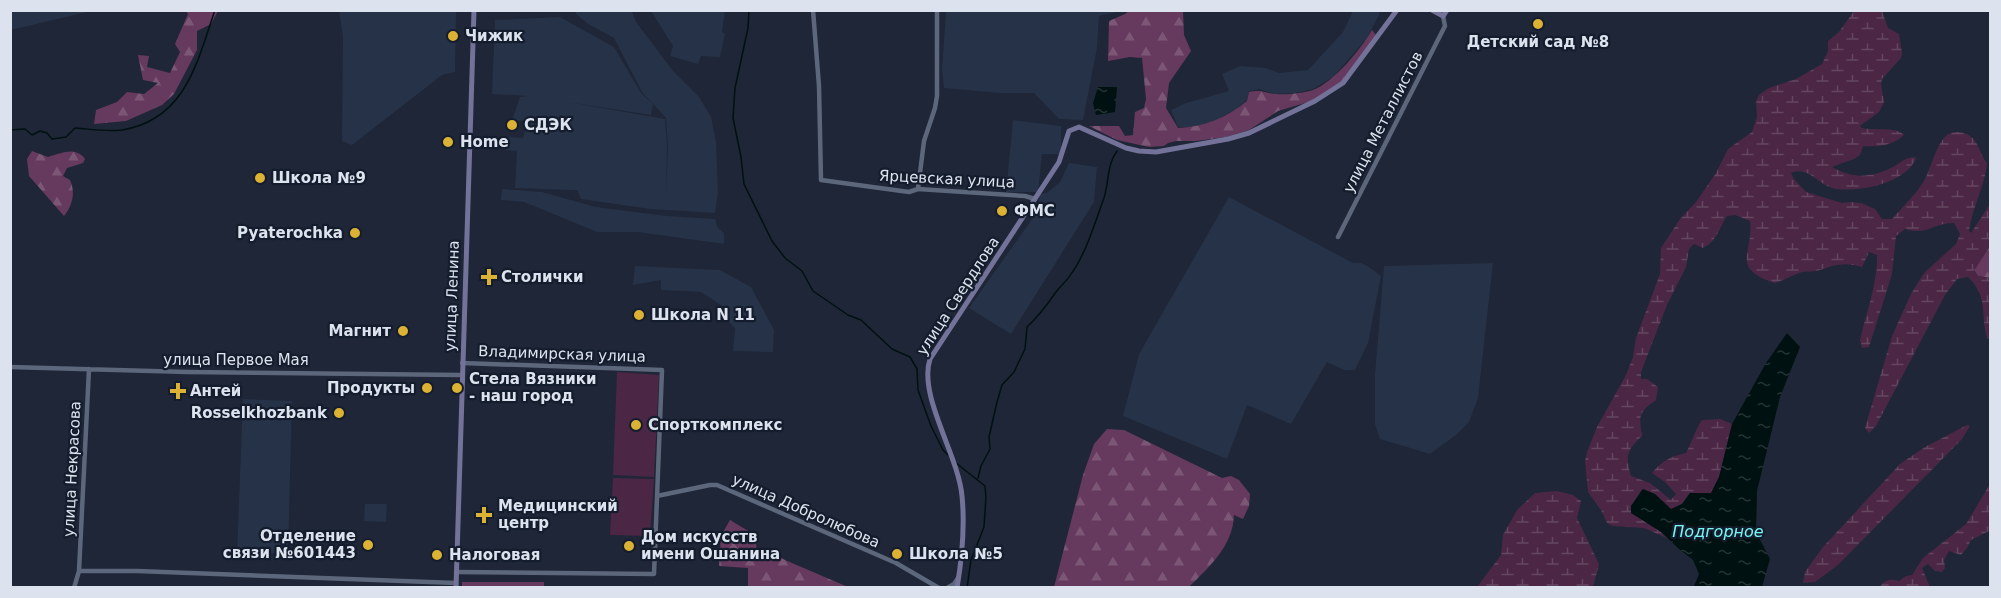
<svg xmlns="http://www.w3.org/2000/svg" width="2001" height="598" font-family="'DejaVu Sans',sans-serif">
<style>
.built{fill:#263247}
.forest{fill:url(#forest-firs)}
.wetland{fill:url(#wetland-marsh)}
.green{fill:#4b2745}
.water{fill:url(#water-ripples)}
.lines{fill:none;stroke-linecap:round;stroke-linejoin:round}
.stream{stroke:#011;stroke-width:1.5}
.tertiary{stroke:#5d677b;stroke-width:4.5}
.secondary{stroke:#737299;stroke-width:5}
.poi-dot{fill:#dbb233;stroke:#141d2d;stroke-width:2}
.labels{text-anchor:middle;stroke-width:4.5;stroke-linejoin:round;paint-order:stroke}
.poi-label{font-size:15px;font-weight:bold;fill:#dde3ee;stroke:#141d2d;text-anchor:start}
.street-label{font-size:15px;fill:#dde3ee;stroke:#141d2d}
.water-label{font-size:16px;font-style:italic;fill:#78f6f5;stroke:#141d2d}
</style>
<defs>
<pattern id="forest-firs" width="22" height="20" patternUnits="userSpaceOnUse" patternTransform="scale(1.5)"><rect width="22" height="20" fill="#66395e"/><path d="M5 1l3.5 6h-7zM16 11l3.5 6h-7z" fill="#7b5675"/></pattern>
<pattern id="wetland-marsh" width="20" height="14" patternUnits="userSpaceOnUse" patternTransform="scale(1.5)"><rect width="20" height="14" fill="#4b2745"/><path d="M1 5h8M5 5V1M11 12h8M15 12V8" fill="none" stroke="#644660"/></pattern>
<pattern id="water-ripples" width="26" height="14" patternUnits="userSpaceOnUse" patternTransform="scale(1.5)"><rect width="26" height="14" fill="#011"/><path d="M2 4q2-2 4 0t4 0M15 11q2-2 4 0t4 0" fill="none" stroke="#253434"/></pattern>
</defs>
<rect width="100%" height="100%" fill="#1e2637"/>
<!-- built -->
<path class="built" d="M11,10H91V11L11,30Z
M339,11H456L455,72L442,75L352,145L342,141L343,37Z
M576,11H632L636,22L674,72L699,97L711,117L716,142L718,193L715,213L650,209L581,199L577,190L652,193L515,188L517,151L506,150L507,137L523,138L525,131L531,132V122L512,120L520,97L529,96L492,94L495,20L560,17L614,47L641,93L653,104L651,115L568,102L665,119L667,145L666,194L668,146L666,118L642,92L614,38L588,24L576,14Z
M651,11H725L722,32L725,34L720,57L701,56L698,64L670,56L673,46Z
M946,11V10L1121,11L1099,16L1097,48L1083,120L1059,119L1034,93H1000L944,88L942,70Z
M1353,11H1376L1380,13L1367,38L1333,77L1313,89L1295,93L1275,94L1259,89L1249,91L1247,100L1236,109L1212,122L1193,127H1178L1171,110L1186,103L1229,91L1222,74L1240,66L1266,68L1279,73L1308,70L1343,32Z
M1013,120L1061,126V154H1042L1038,192H1006Z
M1069,163L1097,167L1094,202L1011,334L969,308L1037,212L1040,194L1047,193L1060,182Z
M502,189L542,192L596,207L667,216L715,219L718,228L724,233V244L638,232H597L524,202L501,200Z
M1229,197L1353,263H1361L1369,267L1381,276L1368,343L1355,370H1344L1327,362L1291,424L1247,405L1227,459L1123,416L1139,354Z
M1493,263L1478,398L1469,422L1456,435L1430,454L1380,439L1375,424V374L1384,266Z
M635,266L720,270L751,287L774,330L773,352L733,351L735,328L727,320L730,311L701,292L661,290V280L633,285Z
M243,399L292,401L288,553H237Z
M365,504H387L386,522L364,521Z"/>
<!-- forest -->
<path class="forest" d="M186,11H218L211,24L197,31V50L174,94L162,105L126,121L94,124L96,110L117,102L127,92L144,94L158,83L143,80L138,55L149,56L147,67L170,73L180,52L175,44L188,14Z
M1129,11H1183L1184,35L1191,51L1169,83L1166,108L1178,128C1204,127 1226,118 1247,101L1249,92C1262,89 1264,93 1276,94C1287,95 1303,93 1313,90C1334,82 1361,49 1372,30L1376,35L1342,82L1315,100L1278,111L1249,130L1226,137L1196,141H1176L1168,143L1164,146L1149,147L1117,140L1089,126H1119L1125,136L1133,135L1135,112L1144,108L1146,99L1142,58L1130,57L1108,61L1109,21L1125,14Z
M32,151L48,157C61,153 76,146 85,159L83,163L67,168L63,176L70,180C76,193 72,206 64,216L29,176L27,159Z
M1990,246V278L1978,276L1974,270Z
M1107,429L1124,430L1222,478L1231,476L1239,480L1250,494L1249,506L1243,519L1234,515C1233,546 1209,567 1189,587H1054L1083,475L1094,444Z
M730,520L755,535L757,551H769L785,560L848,587H748V568L719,566L721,536Z
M462,582H544V587H462Z"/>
<!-- wetland -->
<path class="wetland" d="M1854,11H1882L1888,28L1899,34L1902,53L1901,58L1882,79L1881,84L1884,102L1879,112L1860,126L1862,128C1874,131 1896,126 1904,135C1893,146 1878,147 1863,146L1860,155L1856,158L1832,167C1853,179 1871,178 1893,167C1900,163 1906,157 1915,157L1916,159C1904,183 1862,192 1837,189C1819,187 1809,165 1791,173L1794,179L1806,192L1842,203L1851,202L1861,203L1875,209L1882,219H1892C1903,206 1917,194 1925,179C1931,168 1936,146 1945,137C1951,130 1963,131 1970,136C1979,142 1980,155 1987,163C1985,186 1972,208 1969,231L1971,233L1990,204V246L1974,271L1978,276L1990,278V302L1989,305L1990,306V339L1987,338C1980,312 1989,298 1968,277L1957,279L1945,295L1876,426L1869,433L1865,428L1892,336L1911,294L1924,273L1956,244L1960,234L1954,223C1933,223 1927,236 1905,229L1896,236L1892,274L1869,347L1862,348L1860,340C1866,313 1878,282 1877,255L1869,252L1862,267C1846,262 1835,264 1820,270C1815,272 1808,271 1802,272C1793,275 1784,280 1775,283C1729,268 1754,253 1750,221L1735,215L1727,216C1719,228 1717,241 1703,248L1694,244L1689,249L1686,267L1667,305L1641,372V379H1647L1658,387L1656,400C1638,413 1639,415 1642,436C1627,450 1625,455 1631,476L1650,483L1671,500L1676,494L1665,482L1652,473C1662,461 1671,456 1686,453C1693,440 1694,432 1702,420L1720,419L1732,424L1719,477L1711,493H1690L1682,504L1671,509L1655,494L1642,489L1631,506L1669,539L1644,528L1612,526L1607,523L1601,510L1588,492L1585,461L1587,452L1597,427L1626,375L1633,357L1636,338L1660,274L1661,248L1680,219L1696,202L1716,173L1728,149L1752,132L1757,117L1756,101L1759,95L1769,88L1796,79L1822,64L1828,51V41L1839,32Z
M1967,425L1970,426L1962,439L1838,565L1815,582L1803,583L1805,572L1823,547L1900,464L1925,447Z
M1990,484V528L1989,531L1971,540L1967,548L1961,555L1949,551L1944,560L1945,568L1942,572L1935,571L1928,564L1922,568L1930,587H1879C1886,580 1889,578 1899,581L1906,576L1912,575L1923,558L1966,524Z
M1557,491L1573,495L1581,501L1577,518L1599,564L1593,587H1477L1501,555L1503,535L1517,510L1535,493Z"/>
<!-- green -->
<path class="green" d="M617,372L659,375L654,477L613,475Z
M613,478L654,479L650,536L610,535Z"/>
<!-- water -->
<path class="water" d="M1098,87H1117L1115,112L1096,115L1093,103Z
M1787,333L1800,347L1780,397L1757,491L1756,532L1770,559L1762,587H1695L1694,586L1699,574L1693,560L1679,549L1661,532L1631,513V506L1643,489L1655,494L1671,509L1682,504L1690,493H1711L1719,477L1732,424L1766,363Z"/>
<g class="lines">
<!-- stream -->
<path class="stream" d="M749,10L748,28L735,88L733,118L741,157L744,184L772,241L785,258L802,271L813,291L848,315L861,320L892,349L910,357L917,369L918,390L931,426L943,450L948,455
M10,130L25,129L32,135L40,131L47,133L52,139L66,137L75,128C90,129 107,132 122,130C185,120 197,63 215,10
M956,463L985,486L986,497L984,527L971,560L967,588
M978,478L981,466L990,449L989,437L997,402L1002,385L1014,372L1025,349L1027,327C1039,316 1047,305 1056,292C1061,285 1067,281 1071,274C1086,254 1095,222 1104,198C1109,182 1107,164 1117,151"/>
<!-- tertiary -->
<path class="tertiary" d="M813,10L819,86L821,180L909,192L918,189L1025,196L1035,199
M918,189L924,141L935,108L937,96V10
M1338,237L1445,26L1443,16
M10,367L187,372L461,375
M657,496L710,485H717L896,563L939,588
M79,571H137L456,583
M456,572L654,574L662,370L462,363
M74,588L79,571L89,369
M947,588L954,584L958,578"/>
<!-- secondary -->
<path class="secondary" d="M1432,10L1443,16L1447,10
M456,588L474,10
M957,588C962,558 965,526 962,496C958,454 918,396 930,359L1059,162L1069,131L1079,127L1126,148L1139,151L1156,152L1228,139L1249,133L1315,101L1343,83L1397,10"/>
</g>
<!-- markers -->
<g class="poi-dot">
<circle cx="1538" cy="24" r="6"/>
<circle cx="453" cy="36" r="6"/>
<circle cx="512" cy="125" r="6"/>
<circle cx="448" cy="142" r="6"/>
<circle cx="260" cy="178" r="6"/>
<circle cx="1002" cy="211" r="6"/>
<circle cx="355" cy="233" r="6"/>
<path d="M486 268h6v6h6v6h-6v6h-6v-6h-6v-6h6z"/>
<circle cx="639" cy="315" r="6"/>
<circle cx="403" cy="331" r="6"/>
<circle cx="427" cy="388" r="6"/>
<circle cx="457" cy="388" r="6"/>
<path d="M175 382h6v6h6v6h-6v6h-6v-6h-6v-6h6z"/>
<circle cx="339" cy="413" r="6"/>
<circle cx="636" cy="425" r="6"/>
<path d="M481 506h6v6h6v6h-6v6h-6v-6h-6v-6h6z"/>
<circle cx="368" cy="545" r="6"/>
<circle cx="629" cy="546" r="6"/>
<circle cx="897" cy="554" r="6"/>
<circle cx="437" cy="555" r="6"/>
</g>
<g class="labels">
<!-- poi labels -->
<g class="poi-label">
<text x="465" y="41">Чижик</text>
<text x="1538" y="47" text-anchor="middle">Детский сад №8</text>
<text x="524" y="130">СДЭК</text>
<text x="460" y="147">Home</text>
<text x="272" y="183">Школа №9</text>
<text x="1014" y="216">ФМС</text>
<text x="343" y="238" text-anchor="end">Pyaterochka</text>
<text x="501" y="282">Столички</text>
<text x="651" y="320">Школа N 11</text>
<text x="391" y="336" text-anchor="end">Магнит</text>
<text x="469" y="384">Стела Вязники<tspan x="469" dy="17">- наш город</tspan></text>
<text x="415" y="393" text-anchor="end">Продукты</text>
<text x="190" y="396">Антей</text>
<text x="327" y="418" text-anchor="end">Rosselkhozbank</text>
<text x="648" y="430">Спорткомплекс</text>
<text x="498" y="511">Медицинский<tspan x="498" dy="17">центр</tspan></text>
<text x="356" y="541" text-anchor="end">Отделение<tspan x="356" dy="17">связи №601443</tspan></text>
<text x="641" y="542">Дом искусств<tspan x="641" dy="17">имени Ошанина</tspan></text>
<text x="909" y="559">Школа №5</text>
<text x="449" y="560">Налоговая</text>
</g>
<!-- street labels -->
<g class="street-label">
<text transform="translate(1383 122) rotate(-63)" y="5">улица Металлистов</text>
<text transform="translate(947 179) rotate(3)" y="5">Ярцевская улица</text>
<text transform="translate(452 296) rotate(-88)" y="5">улица Ленина</text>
<text transform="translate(958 296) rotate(-57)" y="5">улица Свердлова</text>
<text transform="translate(562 354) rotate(2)" y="5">Владимирская улица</text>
<text x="236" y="365">улица Первое Мая</text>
<text transform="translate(72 469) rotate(-87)" y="5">улица Некрасова</text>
<text transform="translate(806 511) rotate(24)" y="5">улица Добролюбова</text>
</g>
<!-- water labels -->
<g class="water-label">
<text x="1718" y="537">Подгорное</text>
</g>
</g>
<!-- border -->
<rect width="2001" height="598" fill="none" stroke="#dde3ee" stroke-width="24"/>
</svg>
